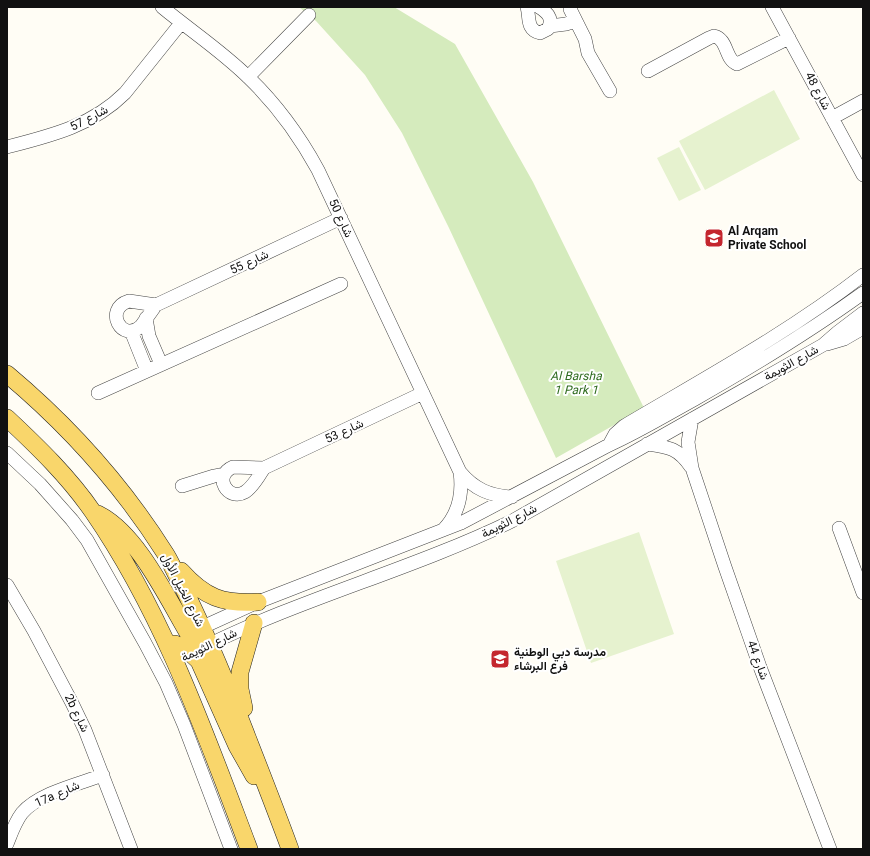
<svg xmlns="http://www.w3.org/2000/svg" width="870" height="856" font-family="Georgia,Vazirmatn,serif">
<style>
.green{fill:#d5ebbd}
.pitch{fill:#e6f2cf}
.lines{fill:none;stroke-linecap:round;stroke-linejoin:round}
.minor-casing{stroke:#444;stroke-width:14}
.major-casing{stroke:#222;stroke-width:18}
.minor{stroke:#fff;stroke-width:13}
.major{stroke:#f9d66b;stroke-width:17}
.labels{text-anchor:middle;stroke-width:4;stroke-linejoin:round;paint-order:stroke}
.street-label{font-size:12px;fill:#111;stroke:#fff}
.poi-label{font-size:12px;font-weight:bold;fill:#111;stroke:#fff;text-anchor:start}
.park-label{font-size:12px;font-style:italic;fill:#2f6b1f;stroke:#fff}
</style>
<rect width="100%" height="100%" fill="#fffdf5"/>
<!-- green -->
<path class="green" d="M299,7H394L455,44L533,182L644,408L556,458L449,228L402,133L365,75L316,21Z"/>
<!-- pitch -->
<path class="pitch" d="M774,90L800,139L705,190L679,141Z
M679,147L701,190L679,201L657,158Z
M639,532L674,634L591,663L556,561Z"/>
<g class="lines">
<!-- minor casing -->
<g class="minor-casing">
<path id="minor" d="M162,7C191,31 223,52 249,78C277,105 300,137 318,170L460,472C474,489 490,496 512,497
M527,7C530,17 526,30 540,33L548,29C554,18 547,12 539,7
M772,7L863,175
M570,9L585,39L588,53L610,91
M550,26L566,24L575,21
M648,71L709,38L714,36C728,39 725,60 737,64L789,38
M248,77L309,15
M832,118L863,101
M7,147C50,136 92,126 125,93L181,23
M129,301L156,305L141,326C122,344 103,309 129,301Z
M156,305L341,218
M146,318L149,336L161,364
M131,331L147,371
M827,344L844,339L863,328
M98,393L341,284
M692,419L688,442L692,468L725,567L760,667L830,849
M647,444C669,447 678,448 691,467
M609,445L615,434L624,426C705,378 788,333 863,275
M7,453L40,484L72,520L87,540L145,643L166,683L184,725L231,849
M233,467L264,468C259,476 253,487 245,492C228,502 212,476 233,467Z
M264,468L423,393
M182,486L214,476L224,474
M839,528L863,593
M444,529C459,513 463,494 460,472
M7,585L34,631L72,703L85,730L131,849
M194,631L258,602L461,523L609,445C638,432 666,415 695,399C753,366 809,332 863,293
M202,648C302,598 411,570 512,521L823,345L838,332L863,313
M7,844C11,834 15,822 22,813C39,793 79,784 103,775"/>
</g>
<!-- major casing -->
<g class="major-casing">
<path id="major" d="M7,374C69,426 122,485 165,553C171,562 175,573 181,583C199,619 215,656 230,693C250,745 271,797 290,849
M7,418C38,447 69,477 93,512C164,615 205,733 249,849
M98,514C138,534 168,600 191,638L199,643L210,644
M181,571C205,598 223,604 258,602
M168,644H175L186,649L199,661L237,746L254,776
M244,708L240,689V672L254,623"/>
</g>
<!-- minor -->
<use href="#minor" class="minor"/>
<!-- major -->
<use href="#major" class="major"/>
</g>
<!-- icons -->
<defs>
<g id="school-square" transform="scale(1)"><rect x="-9" y="-9" width="18" height="18" rx="4" fill="#c4262e" stroke="#fff"/><path d="M0-5L7-2L0 1L-7-2ZM-4 1L0 2.5L4 1V4Q0 6-4 4Z" fill="#fff"/></g>
</defs>
<g fill-rule="evenodd">
<use href="#school-square" x="714" y="238"/>
<use href="#school-square" x="500" y="659"/>
</g>
<g class="labels">
<!-- street labels -->
<g class="street-label">
<text transform="translate(818 91) rotate(62)" y="4">شارع 48</text>
<text transform="translate(89 118) rotate(-28)" y="4">شارع 57</text>
<text transform="translate(341 218) rotate(65)" y="4">شارع 50</text>
<text transform="translate(249 262) rotate(-25)" y="4">شارع 55</text>
<text transform="translate(791 363) rotate(-29)" y="4">شارع الثويمة</text>
<text transform="translate(344 431) rotate(-25)" y="4">شارع 53</text>
<text transform="translate(509 521) rotate(-27)" y="4">شارع الثويمة</text>
<text transform="translate(183 590) rotate(63)" y="4">شارع الخيل الأول</text>
<text transform="translate(209 645) rotate(-26)" y="4">شارع الثويمة</text>
<text transform="translate(758 660) rotate(70)" y="4">شارع 44</text>
<text transform="translate(77 713) rotate(64)" y="4">2b شارع</text>
<text transform="translate(57 794) rotate(-24)" y="4">17a شارع</text>
</g>
<!-- poi labels -->
<g class="poi-label">
<text x="728" y="235">Al Arqam<tspan x="728" dy="14">Private School</tspan></text>
<text x="514" y="656">مدرسة دبي الوطنية<tspan x="514" dy="14">فرع البرشاء</tspan></text>
</g>
<!-- park labels -->
<g class="park-label">
<text x="576" y="380">Al Barsha<tspan x="576" dy="14">1 Park 1</tspan></text>
</g>
</g>
<!-- border -->
<rect width="870" height="856" fill="none" stroke="#111111" stroke-width="16"/>
</svg>
